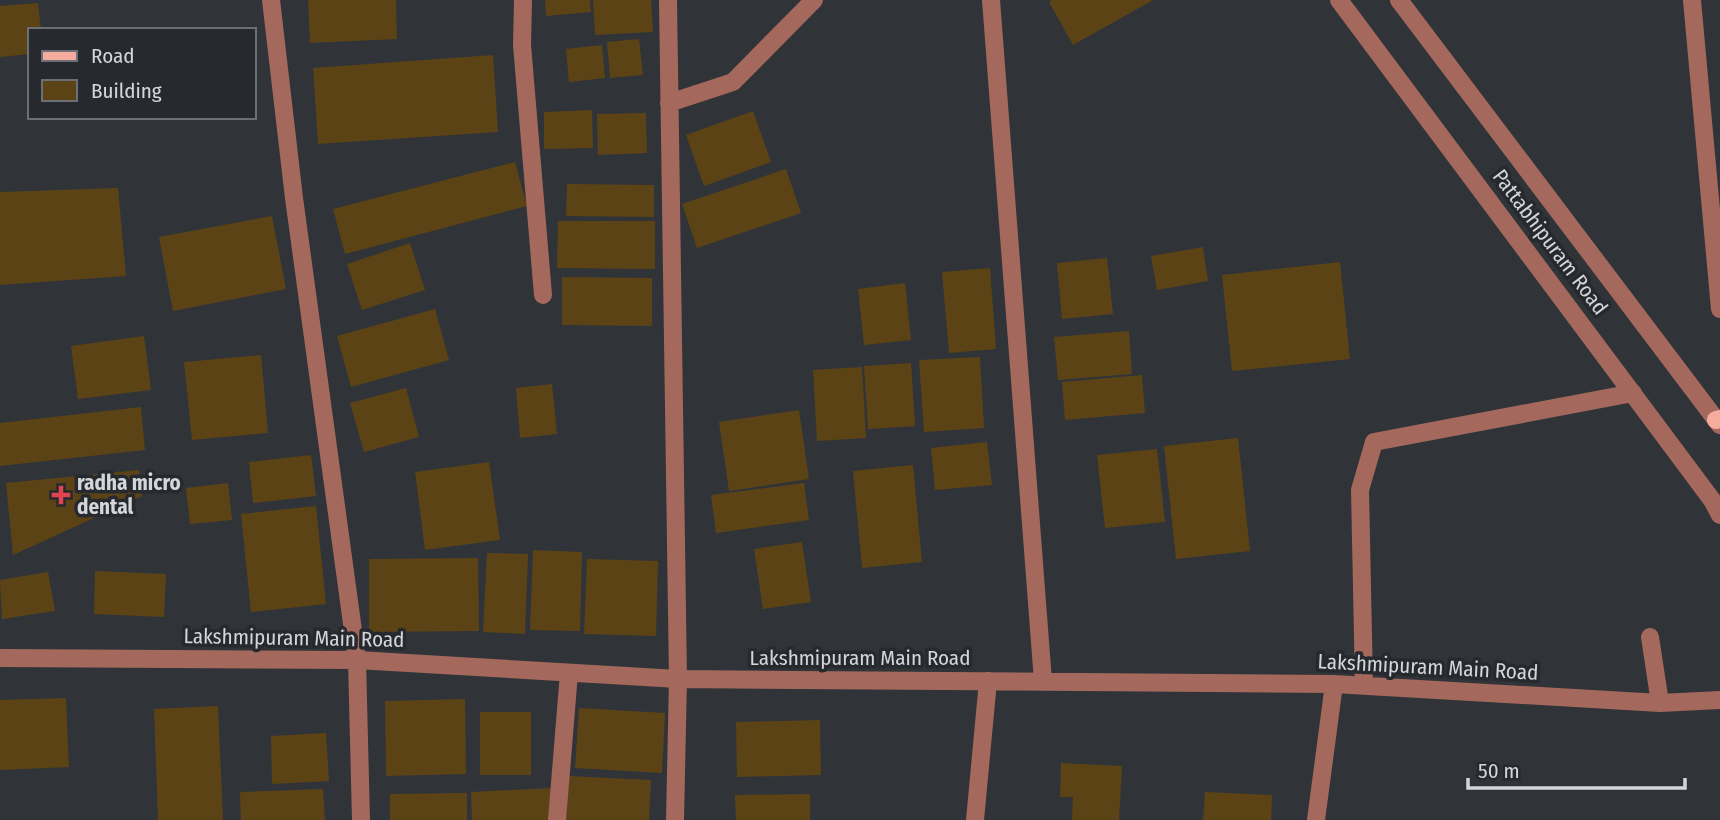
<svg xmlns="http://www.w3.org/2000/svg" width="1720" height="820" font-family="'Fira Sans Condensed',sans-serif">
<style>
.building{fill:#5c4316}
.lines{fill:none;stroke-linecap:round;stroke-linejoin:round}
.minor{stroke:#a4695c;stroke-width:18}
.major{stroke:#f5ac9c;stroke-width:18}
.health-dot{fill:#e0444e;stroke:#262a2f;stroke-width:2.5}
.labels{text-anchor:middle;stroke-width:7;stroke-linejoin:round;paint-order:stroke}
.street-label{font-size:21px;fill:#d4d6da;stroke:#262a2f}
.poi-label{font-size:21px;font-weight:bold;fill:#d4d6da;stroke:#262a2f;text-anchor:start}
</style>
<rect width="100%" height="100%" fill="#303439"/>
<!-- building -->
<path class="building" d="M308,0H396L397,39L310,43Z
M545,0H590L591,12L546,16Z
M593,0H651L653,32L595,35Z
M1052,0H1153L1073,45L1049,2Z
M38,3L41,30H30V54L0,57V6Z
M639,39L643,75L610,78L607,42Z
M602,45L605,78L569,82L566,49Z
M493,55L498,132L318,144L313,68Z
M592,110L593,148L544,149V112Z
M753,111L771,162L704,186L686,135Z
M646,113L647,153L598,155L597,114Z
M515,162L527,206L345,254L333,209Z
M786,169L801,213L697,248L682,204Z
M567,184L654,185V217L566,216Z
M118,188L126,276L0,285V192Z
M272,216L286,289L173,311L159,237Z
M558,221H655V269L557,268Z
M410,243L425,290L362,310L347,264Z
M1203,247L1208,281L1157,290L1151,256Z
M1107,258L1113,314L1062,319L1057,263Z
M1340,262L1350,359L1232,371L1222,275Z
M990,268L996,349L949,353L942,272Z
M562,277L652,278V326L562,325Z
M905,283L911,340L864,345L858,289Z
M435,309L449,360L351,387L337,336Z
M1129,331L1132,374L1058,380L1054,337Z
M144,336L151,390L78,399L71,346Z
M261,355L268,433L192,440L184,362Z
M980,357L984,428L924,432L919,360Z
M911,363L915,426L868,429L864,366Z
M862,367L866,438L817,441L813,370Z
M1142,375L1145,413L1065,420L1062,382Z
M552,384L557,434L520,438L516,388Z
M406,388L419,437L364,452L350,403Z
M141,407L145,450L0,466V423Z
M799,410L809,479L729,491L719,422Z
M1238,438L1250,551L1176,559L1164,446Z
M987,442L992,485L935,490L931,448Z
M1157,449L1165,522L1105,528L1097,455Z
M311,455L316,496L253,503L249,462Z
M489,462L500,540L425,550L415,472Z
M913,465L922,562L862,568L853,471Z
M139,470L142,496L13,555L6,483Z
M228,483L232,520L190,524L186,488Z
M804,483L809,520L716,533L711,495Z
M316,506L326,604L251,612L241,514Z
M802,542L811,602L763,609L754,549Z
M533,550L582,552L580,631L530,630Z
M487,553L528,554L525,634L483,632Z
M478,558L479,631L369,632V559Z
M587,559L658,561L656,636L584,634Z
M95,571L166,574L164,617L94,614Z
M48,572L55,611L2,619L0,580Z
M66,698L69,767L0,770V700Z
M465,699L466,774L386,776L385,701Z
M218,706L223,820H158L154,709Z
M579,708L665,713L662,773L575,768Z
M480,712H531V775H480Z
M820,720L821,775L737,777L736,722Z
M326,733L329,781L272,784L271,736Z
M1061,763L1122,766L1119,820H1072L1073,797H1060Z
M568,776L651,780L649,820H566Z
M553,788L554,820H472L471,792Z
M323,789L325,820H241L240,792Z
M1205,792L1272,795L1271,820H1203Z
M467,793V820H390V794Z
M810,794V820H736L735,795Z"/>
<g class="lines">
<!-- minor -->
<path class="minor" d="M271,0L294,198L357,660L361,820
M523,0L522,45L543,295
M668,0L678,679L675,820
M991,0L1043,681
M1339,0L1712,500L1720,515
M1399,0L1720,425
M1692,0L1720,309
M669,103L733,82L814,0
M1650,637L1660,703
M0,658L357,660L678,679L1334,684L1660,703L1720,700
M1364,685L1360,490L1374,442L1633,393
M557,820L569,673
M975,820L988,681
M1316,820L1334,684"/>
<!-- major -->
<path class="major" d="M1716,420L1720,419"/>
</g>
<!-- markers -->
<path class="health-dot" d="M57.5 484.5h7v7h7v7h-7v7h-7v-7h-7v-7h7z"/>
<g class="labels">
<!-- street labels -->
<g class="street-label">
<text transform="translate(1550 242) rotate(53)" y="7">Pattabhipuram Road</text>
<text transform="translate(294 638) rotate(1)" y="7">Lakshmipuram Main Road</text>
<text x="860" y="665">Lakshmipuram Main Road</text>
<text transform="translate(1428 667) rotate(3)" y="7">Lakshmipuram Main Road</text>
</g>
<!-- poi labels -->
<g class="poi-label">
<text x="77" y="490">radha micro<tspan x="77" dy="24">dental</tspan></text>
</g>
</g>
<!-- legend -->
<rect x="28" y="28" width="228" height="91" fill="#262a2f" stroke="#6c6f73" stroke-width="2"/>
<rect x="42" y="51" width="35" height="10" fill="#f5ac9c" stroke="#6c6f73" stroke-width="2"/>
<text x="91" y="63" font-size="21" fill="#d4d6da">Road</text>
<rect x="42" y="80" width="35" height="21" fill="#5c4316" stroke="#6c6f73" stroke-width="2"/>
<text x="91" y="98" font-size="21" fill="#d4d6da">Building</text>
<!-- scale -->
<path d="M1468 778v10h217v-10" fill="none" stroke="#d4d6da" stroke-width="3.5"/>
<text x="1478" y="778" font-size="21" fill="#d4d6da" stroke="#262a2f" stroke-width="5" paint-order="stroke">50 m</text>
</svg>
